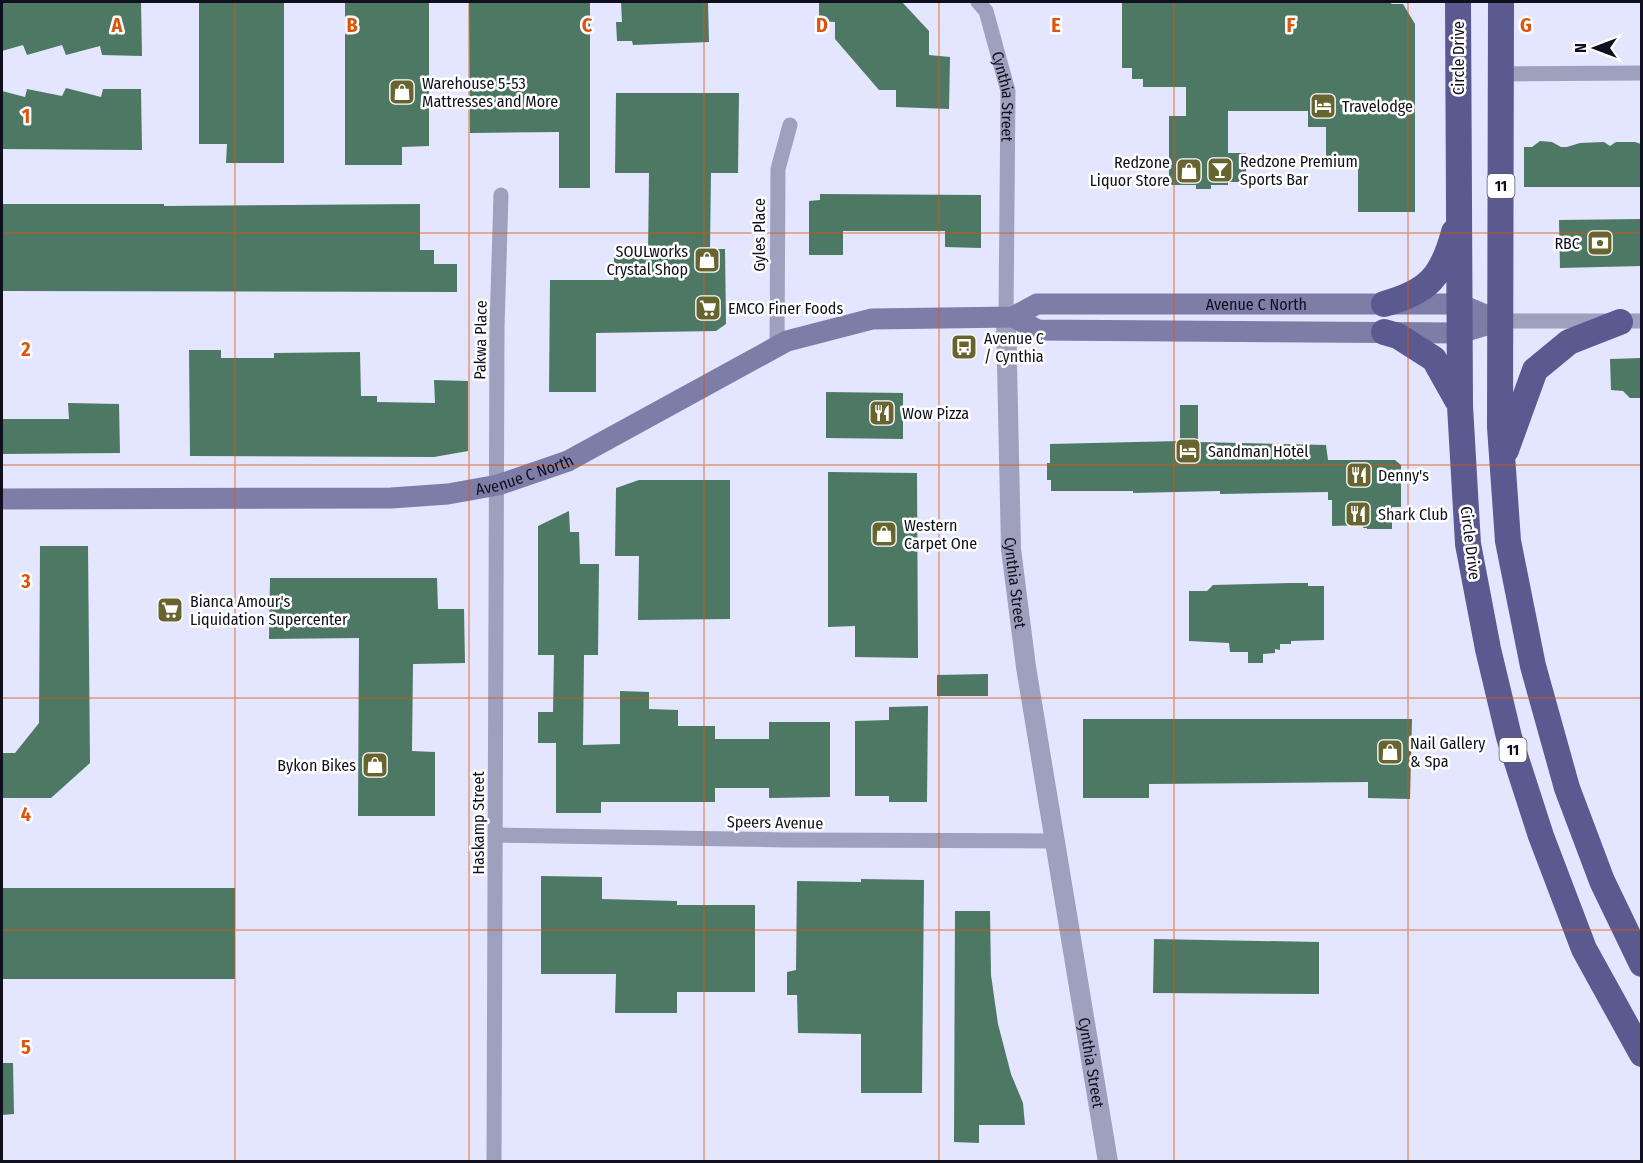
<svg xmlns="http://www.w3.org/2000/svg" width="1643" height="1163" font-family="'Fira Sans Condensed',sans-serif">
<style>
.building{fill:#4d7864}
.lines{fill:none;stroke-linecap:round;stroke-linejoin:round}
.minor{stroke:#9fa0be;stroke-width:15}
.tertiary{stroke:#9fa0be;stroke-width:20}
.secondary{stroke:#7d7da8;stroke-width:21}
.trunk{stroke:#5a5990;stroke-width:26}
.grid{fill:none;stroke:#dd550d;stroke-width:1.5;stroke-opacity:0.55}
.labels{text-anchor:middle;stroke-width:5;stroke-linejoin:round;paint-order:stroke}
.shield{fill:#fff;stroke:#575761;stroke-width:1.5}
.shield-label{font-size:15px;font-weight:bold;fill:#0f0f1d}
.street-label{font-size:16px;fill:#0f0f1d;stroke:#fff}
.poi-label{font-size:16px;fill:#0f0f1d;stroke:#fff;text-anchor:start}
.grid-label{font-size:20px;text-anchor:middle;font-weight:bold;fill:#dd550d;stroke:#fff;stroke-width:5;stroke-linejoin:round;paint-order:stroke}
</style>
<rect width="100%" height="100%" fill="#e4e5ff"/>
<!-- building -->
<path class="building" d="M2,2H141L142,56L102,55L100,46L66,55L62,45L27,55L23,45L2,51Z
M199,2H284V163H226L227,144H199Z
M345,2H429V146L402,147V165H345Z
M469,2H590V188H559V132L470,133Z
M621,2H708L709,42L633,45L632,41H617L616,22H622Z
M819,2H902L929,31V55L950,57L949,109L896,107V90H879L835,39V22L819,21Z
M1122,2H1389L1392,4H1403L1415,24V212H1358V161H1326V127H1308V111H1228V153H1246V182H1228V185H1211V189H1196V185H1169V116H1186V87H1143V79H1132V68H1122Z
M66,88L101,97L103,89H141L142,150L2,149V91L25,97L27,89L62,96Z
M616,93H739L738,173H711L710,249H725L726,324L716,331L596,333V392H549L550,280H614V257H648L649,173H615Z
M1540,141L1552,142L1561,147H1567L1580,143L1604,142L1610,146L1616,142H1635L1641,144V187H1524V147H1532Z
M820,194L981,195V248L945,247V231H843V255H809V201L820,200Z
M2,204H164V206L420,204V250H434V264H457V292L2,291Z
M1641,219V266L1560,268L1559,220Z
M189,350H221V358H274V353L360,352L361,396H377V402L435,403L434,380L468,381V451L434,457L190,456Z
M1641,358V398H1630L1623,391L1611,390L1610,359Z
M826,392L903,393V439L826,438Z
M68,403L119,404L120,453L2,454V419H69Z
M1180,405H1198V442L1326,445L1328,460H1395L1401,465V507H1392V529H1367V528H1363V525L1332,526V500H1328V492L1220,494V491L1133,493V491H1051V480H1047V463H1050V444L1180,441Z
M828,472L917,473L918,658L855,657V626L828,627Z
M639,480H730V619L638,620L639,556H615L616,488Z
M569,511L570,532H579L580,564H599L598,655H584L583,745L620,744V691L649,692V709L678,710V726H715V739H769V722H830V797L769,798V788H715V802H601V813H556V743H538V712H553L554,655H538V526Z
M40,546H88L90,763L51,798H2V753H15L39,723Z
M270,578H437L438,609H464L465,663L413,664L412,751L435,752V816H358L359,638L269,639Z
M1291,583H1308V586H1324V640L1291,641V644H1280V650L1275,649V653L1263,654V663H1248V652H1230L1229,643L1189,641V591H1207L1213,585Z
M988,674V696H937V675Z
M928,706L927,802H889V796H855V721L889,720V707Z
M1083,719H1412L1410,799L1368,798V782L1149,784V798H1083Z
M541,876L602,877V899L677,901V905H755V992H677V1013H615L616,974H541Z
M861,879L924,880L922,1093H861V1034L798,1033L797,995H787V972L796,970L797,881L861,882Z
M2,888H235V979H2Z
M955,911H990L991,975L998,1024L1011,1074L1023,1103L1025,1125H979V1143L954,1142Z
M1154,939L1319,942V994L1153,993Z
M2,1063H13L14,1114L2,1115Z"/>
<g class="lines">
<!-- minor -->
<g class="minor">
<path id="s1" d="M978,2L986,11L1008,91L1006,317"/>
<path d="M1502,74L1642,73"/>
<path d="M1500,321H1642"/>
<path d="M777,347L778,169L790,125"/>
<path d="M496,835L786,840L1054,841"/>
<path d="M494,1162L497,327L501,195"/>
</g>
<!-- tertiary -->
<path class="tertiary" id="s2" d="M1006,317L1011,549L1026,667L1108,1162"/>
<!-- secondary -->
<g class="secondary">
<path d="M1013,317L1038,330L1460,333L1500,321"/>
<path id="s3" d="M2,499L391,498L448,494L498,485L568,461L787,341L872,319L1013,317L1037,304H1459L1500,321"/>
</g>
<!-- trunk -->
<path class="trunk" d="M1458,2L1460,406L1468,544L1488,649L1509,737L1541,836L1584,949L1642,1054
M1501,2L1500,427L1508,541L1533,666L1567,788L1602,881L1642,964
M1384,304C1428,292 1442,277 1454,232
M1384,332L1398,336L1434,359L1457,400
M1506,450L1535,370L1569,342L1620,322"/>
</g>
<!-- grid -->
<path class="grid" d="M235,2V1162M469,2V1162M704,2V1162M939,2V1162M1174,2V1162M1408,2V1162M2,233H1642M2,465H1642M2,698H1642M2,930H1642"/>
<!-- icons -->
<defs>
<g id="shop-square" transform="scale(1.35)"><rect x="-9" y="-9" width="18" height="18" rx="4" fill="#686430" stroke="#fff"/><path d="M-5-2.5h2.3a2.7 3.5 0 0 1 5.4 0H5L5.5 6h-11ZM-1.5-2.5h3a1.5 2.3 0 0 0-3 0Z" fill="#fff"/></g>
<g id="hotel-square" transform="scale(1.35)"><rect x="-9" y="-9" width="18" height="18" rx="4" fill="#686430" stroke="#fff"/><path d="M-6-4.5h1.5V1H6V5H4.5V3h-9V5H-6ZM-4 0a1.8 1.8 0 1 1 3.6 0ZM.5 0V-2.5h3Q6-2.5 6 0Z" fill="#fff"/></g>
<g id="bar-square" transform="scale(1.35)"><rect x="-9" y="-9" width="18" height="18" rx="4" fill="#686430" stroke="#fff"/><path d="M-6-5H6L.8 .8V4.5H3.5V6h-7V4.5H-.8V.8Z" fill="#fff"/></g>
<g id="bank-square" transform="scale(1.35)"><rect x="-9" y="-9" width="18" height="18" rx="4" fill="#686430" stroke="#fff"/><path d="M-6-4H6V4H-6ZM0-2.3a2.3 2.3 0 1 0 0 4.6a2.3 2.3 0 1 0 0-4.6Z" fill="#fff"/></g>
<g id="supermarket-square" transform="scale(1.35)"><rect x="-9" y="-9" width="18" height="18" rx="4" fill="#686430" stroke="#fff"/><path d="M-6-5.5h2.5l.6 2H6L4.5 2H-2.5L-4.4-4H-6ZM-1.5 3.2a1.3 1.3 0 1 0 .1 0ZM3 3.2a1.3 1.3 0 1 0 .1 0Z" fill="#fff"/></g>
<g id="bus-square" transform="scale(1.35)"><rect x="-9" y="-9" width="18" height="18" rx="4" fill="#686430" stroke="#fff"/><path d="M-5-6H5V4H4V6H2V4H-2V6H-4V4H-5ZM-3.5-4V0h7V-4ZM-3.5 1.2v1.5H-2V1.2ZM2 1.2v1.5H3.5V1.2Z" fill="#fff"/></g>
<g id="restaurant-square" transform="scale(1.35)"><rect x="-9" y="-9" width="18" height="18" rx="4" fill="#686430" stroke="#fff"/><path d="M-5-6h1v4h1v-4h1v4h1v-4h1v5L-1.5 .5V6h-2V.5L-5-1ZM5-6V6H3V1.5H1.5Q1.5-4 5-6Z" fill="#fff"/></g>
</defs>
<g fill-rule="evenodd">
<use href="#shop-square" x="402" y="92"/>
<use href="#hotel-square" x="1323" y="106"/>
<use href="#bar-square" x="1220" y="170"/>
<use href="#shop-square" x="1189" y="171"/>
<use href="#bank-square" x="1600" y="243"/>
<use href="#shop-square" x="707" y="260"/>
<use href="#supermarket-square" x="708" y="308"/>
<use href="#bus-square" x="964" y="347"/>
<use href="#restaurant-square" x="882" y="413"/>
<use href="#hotel-square" x="1188" y="451"/>
<use href="#restaurant-square" x="1359" y="475"/>
<use href="#restaurant-square" x="1358" y="514"/>
<use href="#shop-square" x="884" y="534"/>
<use href="#supermarket-square" x="170" y="610"/>
<use href="#shop-square" x="1390" y="752"/>
<use href="#shop-square" x="375" y="765"/>
</g>
<g class="labels">
<!-- shield labels -->
<g class="shield">
<rect x="1487.5" y="174" width="27" height="24" rx="4.5"/>
<rect x="1499.5" y="738" width="27" height="24" rx="4.5"/>
</g>
<g class="shield-label">
<text x="1501" y="191">11</text>
<text x="1513" y="755">11</text>
</g>
<!-- street labels -->
<g class="street-label">
<text transform="translate(1458 58) rotate(-90)" y="6">Circle Drive</text>
<text dy="6" stroke="none"><textPath href="#s1" startOffset="100">Cynthia Street</textPath></text>
<text transform="translate(759 235) rotate(-90)" y="6">Gyles Place</text>
<text dy="6" stroke="none"><textPath href="#s3" startOffset="1296">Avenue C North</textPath></text>
<text transform="translate(480 340) rotate(-89)" y="6">Pakwa Place</text>
<text dy="6" stroke="none"><textPath href="#s3" startOffset="525">Avenue C North</textPath></text>
<text transform="translate(1471 543) rotate(83)" y="6">Circle Drive</text>
<text dy="6" stroke="none"><textPath href="#s2" startOffset="266">Cynthia Street</textPath></text>
<text transform="translate(775 822) rotate(1)" y="6">Speers Avenue</text>
<text transform="translate(478 823) rotate(-90)" y="6">Haskamp Street</text>
<text dy="6" stroke="none"><textPath href="#s2" startOffset="752">Cynthia Street</textPath></text>
</g>
<!-- poi labels -->
<g class="poi-label">
<text x="422" y="89">Warehouse 5-53<tspan x="422" dy="18">Mattresses and More</tspan></text>
<text x="1342" y="112">Travelodge</text>
<text x="1240" y="167">Redzone Premium<tspan x="1240" dy="18">Sports Bar</tspan></text>
<text x="1170" y="168" text-anchor="end">Redzone<tspan x="1170" dy="18">Liquor Store</tspan></text>
<text x="1580" y="249" text-anchor="end">RBC</text>
<text x="688" y="257" text-anchor="end">SOULworks<tspan x="688" dy="18">Crystal Shop</tspan></text>
<text x="728" y="314">EMCO Finer Foods</text>
<text x="984" y="344">Avenue C<tspan x="984" dy="18">/ Cynthia</tspan></text>
<text x="902" y="419">Wow Pizza</text>
<text x="1208" y="457">Sandman Hotel</text>
<text x="1378" y="481">Denny's</text>
<text x="1378" y="520">Shark Club</text>
<text x="904" y="531">Western<tspan x="904" dy="18">Carpet One</tspan></text>
<text x="190" y="607">Bianca Amour's<tspan x="190" dy="18">Liquidation Supercenter</tspan></text>
<text x="1410" y="749">Nail Gallery<tspan x="1410" dy="18">&amp; Spa</tspan></text>
<text x="356" y="771" text-anchor="end">Bykon Bikes</text>
</g>
</g>
<g class="grid-label">
<text x="117" y="32">A</text>
<text x="352" y="32">B</text>
<text x="587" y="32">C</text>
<text x="822" y="32">D</text>
<text x="1056" y="32">E</text>
<text x="1291" y="32">F</text>
<text x="1526" y="32">G</text>
<text x="26" y="123">1</text>
<text x="26" y="356">2</text>
<text x="26" y="588">3</text>
<text x="26" y="821">4</text>
<text x="26" y="1054">5</text>
</g>
<!-- border -->
<rect width="1643" height="1163" fill="none" stroke="#0f0f1d" stroke-width="6"/>
<!-- north arrow -->
<g transform="translate(1595 48) rotate(270)" stroke="#ffffff" stroke-width="4.5" paint-order="stroke">
<path d="M0-4.5L10 22L0 15L-10 22Z" fill="#0f0f1d"/>
<text y="-9" font-size="16" font-weight="bold" text-anchor="middle" fill="#0f0f1d">N</text>
</g>
</svg>
